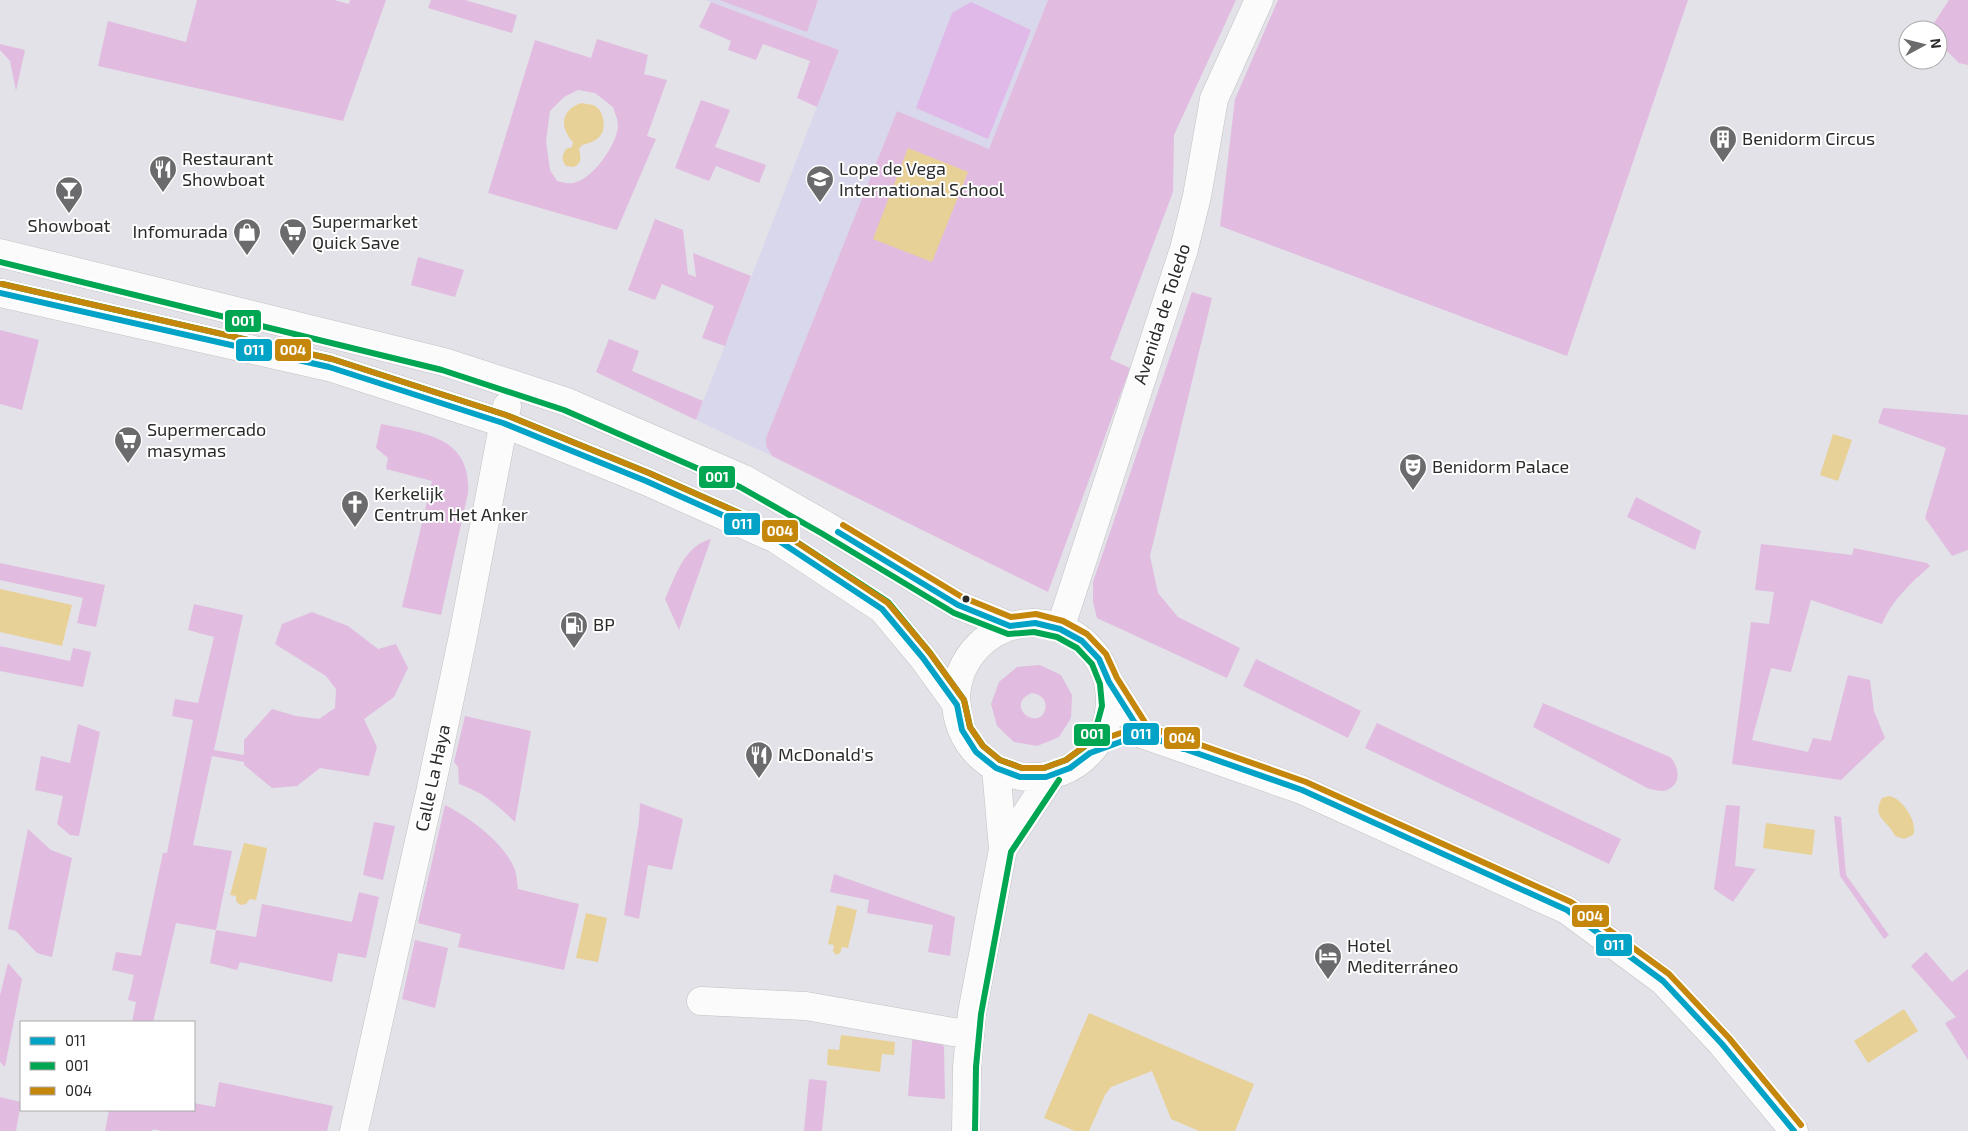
<svg xmlns="http://www.w3.org/2000/svg" width="1968" height="1131" font-family="'Exo 2',sans-serif">
<style>
.education{fill:#d9d7eb}
.green{fill:#e1bce0;fill-rule:evenodd}
.pitch{fill:#e0b9e8}
.water{fill:#e8d197}
.lines{fill:none;stroke-linecap:round;stroke-linejoin:round}
.minor-casing{stroke:#c1c2c2;stroke-width:29}
.minor{stroke:#fbfbfc;stroke-width:28}
.bus-1-casing{stroke:#fff;stroke-width:10}
.bus-2-casing{stroke:#fff;stroke-width:10}
.bus-3-casing{stroke:#fff;stroke-width:10}
.bus-1{stroke:#02a3c6;stroke-width:6}
.bus-2{stroke:#00a651;stroke-width:6}
.bus-3{stroke:#c4870b;stroke-width:6}
.bus-dot{fill:#2b2b2b;stroke:#fff;stroke-width:2}
.labels{text-anchor:middle;stroke-width:4;stroke-linejoin:round;paint-order:stroke}
.poi-label{font-size:18px;fill:#2b2b2b;stroke:#fff;text-anchor:start}
.street-label{font-size:18px;fill:#2b2b2b;stroke:#fff}
.line-badge{stroke:#fff;stroke-width:2}
.badge-label{font-size:14px;text-anchor:middle;font-weight:bold;fill:#fff}
</style>
<rect width="100%" height="100%" fill="#e2e2e8"/>
<!-- education -->
<path class="education" d="M705,0H1048L989,150L897,111L766,438V446L772,456L696,420L839,50Z"/>
<!-- green -->
<path class="green" d="M197,0H334L349,4L350,0H386L343,121L98,66L108,21L186,42Z
M431,0H465L517,15L512,33L428,8Z
M719,0H818L807,32Z
M1048,0H1236L1174,135L1173,192L1110,359L1130,368L1048,592L772,456L766,446V438L897,111L989,149Z
M1278,0H1688L1567,356L1220,226L1235,99Z
M1949,0H1968V65L1959,63L1938,42V30H1934V23Z
M711,2L839,50L817,107L797,98L810,61L763,44L756,60L728,50L731,41L699,27Z
M597,39L648,55L644,74L667,80L647,136L656,139L617,230L488,193L535,40L591,58ZM578,90L595,93L613,107C615,113 618,120 618,126C617,145 592,180 573,183C568,184 562,182 557,181L550,170L546,141L550,111L564,97Z
M0,44L25,50L16,91L10,61L0,50Z
M701,100L730,110L715,147L766,165L759,183L716,166L709,181L675,168Z
M655,219L683,230L688,274L696,277L693,253L751,276L725,346L702,338L714,306L662,284L655,300L628,290Z
M418,257L464,270L455,297L411,285Z
M1192,292L1212,298L1150,556L1158,593L1178,617L1240,648L1227,678L1097,618L1093,602V582Z
M0,330L39,340L22,410L0,404Z
M609,339L639,351L632,371L703,401L696,420L596,372Z
M1883,408L1968,415V550L1952,556L1925,518L1946,448L1878,423Z
M381,424C422,433 472,436 468,493L441,615L402,607L432,481L386,469L388,458L376,448Z
M1636,497L1701,531L1695,550L1627,517Z
M711,539L679,630L665,599C676,575 684,546 711,539Z
M1761,544L1852,555L1854,548L1927,563L1930,566C1911,583 1892,600 1882,624L1811,600L1791,672L1771,668L1752,740L1808,752L1813,738L1831,741L1848,675L1870,680L1874,711L1885,738L1841,780L1732,764L1751,622L1769,624L1774,592L1755,590Z
M0,563L105,585L96,627L77,623L83,598L0,580Z
M194,604L243,615L214,750L244,755V740L272,709L296,716L319,719L335,708L336,689L326,676L275,644L282,624L312,612L348,626L378,649L396,644L408,668L394,697L364,719L377,747L369,776L320,768L297,786L272,788L244,765V762L212,756L193,845L232,851L216,930L256,937L262,904L352,922L359,892L379,897L366,958L338,953L332,982L240,962L237,970L210,963L216,930L176,923L153,1022H132L136,1002L128,1000L134,975L112,970L116,952L141,956L163,853H167L193,720L172,716L175,699L198,703L214,637L188,630Z
M0,646L70,661L73,648L91,652L83,687L0,671Z
M1256,659L1361,711L1348,738L1243,686Z
M1040,665L1061,675L1072,695L1071,718L1059,737L1037,746L1014,742L997,726L991,704L999,682L1017,667ZM1032,693C1040,694 1048,700 1045,710C1038,732 1003,705 1032,693Z
M1543,703L1670,757C1681,768 1681,788 1663,791C1658,791 1652,789 1647,788L1533,727Z
M465,716L531,731L515,822C496,804 484,793 459,784L458,767L454,762Z
M1377,723L1621,839L1609,864L1365,748Z
M78,724L100,732L79,836L70,835L57,824L63,796L35,790L41,756L70,763Z
M640,803L683,819L672,870L648,865L639,919L624,915L639,821Z
M445,805C470,818 504,842 515,870C517,876 517,883 518,889L579,904L564,970L458,947L461,934L418,923Z
M1726,805L1740,806L1735,866L1756,869L1733,902L1714,889Z
M1834,816L1841,817L1846,875L1889,935L1884,939L1840,876Z
M374,822L395,826L383,880L363,875Z
M28,829L51,850L72,858L52,957L37,953L16,931L8,929Z
M834,874L955,917L950,956L928,952L933,925L867,913L869,900L830,892Z
M415,940L448,948L435,1008L402,999Z
M1926,952L1952,982L1968,969V1060L1945,1023L1956,1017L1911,966Z
M8,963L22,979L5,1067L0,1062V995Z
M913,1031L941,1041L944,1047L945,1099L908,1096Z
M809,1079L827,1081L822,1131H804Z
M219,1082L333,1106L327,1131H162L153,1129L152,1131H105L109,1110H194V1103L215,1107Z
M0,1097L21,1102L16,1131H0Z"/>
<!-- pitch -->
<path class="pitch" d="M971,2L1031,30L988,139L916,108L952,13Z"/>
<!-- water -->
<path class="water" d="M581,103C585,104 589,104 593,105C603,109 606,124 602,133C598,141 589,143 582,145L579,149C581,157 582,164 573,167L566,166C561,159 562,156 566,149L572,147L573,142C559,127 561,110 581,103Z
M908,148L968,172L932,262L873,239Z
M1833,434L1852,440L1838,481L1820,475Z
M0,589L72,605L62,646L0,632Z
M1888,796C1901,796 1919,823 1913,835L1904,839L1895,836C1888,820 1871,818 1882,798Z
M1766,823L1815,830L1812,855L1763,848Z
M244,843L267,848V849L256,900L250,899L246,904L240,905L236,901V896L230,895Z
M837,905L857,910L848,948L842,947L840,953L836,955L833,951L834,945L828,944Z
M586,913L607,918L598,962L576,958Z
M1904,1009L1918,1031L1868,1063L1854,1041Z
M1089,1013L1254,1084L1235,1131H1199L1171,1119L1152,1071L1111,1087L1105,1095L1089,1131H1075L1044,1118Z
M841,1035L895,1042L894,1055L882,1054L880,1072L827,1065L828,1049L839,1050Z"/>
<g class="lines">
<!-- minor casing -->
<g class="minor-casing">
<path id="minor" d="M0,253L444,362L567,402L744,479L825,525L958,605L1010,626
M0,293L329,367L503,423L646,481L776,539L882,609L923,658L957,705
M956 700a77 77 0 1 1 154 0a77 77 0 1 1-154 0Z
M1060,629L1184,249L1197,196L1214,99L1259,0
M1109,682L1142,734L1302,790L1567,910L1663,981L1722,1044L1794,1131
M1003,849L1052,775
M701,1001L806,1006L970,1035
M354,1131L431,788L463,636L507,406
M966,1131L967,1067L972,1013L1003,849L996,768"/>
</g>
<!-- minor -->
<use href="#minor" class="minor"/>
<!-- bus-1 casing -->
<g class="bus-1-casing">
<path id="bus-1" d="M0,293L329,367L503,423L646,481L776,539L882,609L923,658L957,705L962,730L976,752L996,768L1020,777H1046L1070,768L1090,753L1142,734L1302,790L1567,910L1663,981L1722,1044L1794,1131
M838,532L958,605L1010,626L1035,623L1060,629L1082,641L1099,659L1109,682L1142,734L1183,749"/>
</g>
<!-- bus-2 casing -->
<g class="bus-2-casing">
<path id="bus-2" d="M0,262L442,370L564,410L740,487L821,533L954,613L1008,634L1034,632L1057,637L1077,648L1092,664L1100,684L1102,706L1096,728L1084,747L1066,760L1044,768H1022L1000,760L983,746L970,727L964,700L930,653L888,602L780,531L649,473L506,415L332,359L2,284
M975,1131L976,1067L981,1014L1011,852L1059,780"/>
</g>
<!-- bus-3 casing -->
<g class="bus-3-casing">
<path id="bus-3" d="M2,284L332,359L506,415L649,473L780,531L888,603L930,653L964,700L970,727L983,746L1000,760L1022,768H1044L1066,760L1086,745L1144,725L1306,782L1571,902L1669,974L1729,1038L1801,1125
M843,525L962,597L1011,617L1036,614L1063,621L1087,634L1106,654L1117,678L1148,727L1186,741"/>
</g>
<!-- bus-1 -->
<use href="#bus-1" class="bus-1"/>
<!-- bus-2 -->
<use href="#bus-2" class="bus-2"/>
<!-- bus-3 -->
<use href="#bus-3" class="bus-3"/>
</g>
<!-- icons -->
<defs>
<g id="building-pin" transform="scale(1.4375)"><path d="M0 17L-7.5 6A9.5 9.5 0 1 1 7.5 6Z" fill="#6b6b6d" stroke="#fff"/><path d="M-4-6H4V6H1V3H-1V6H-4ZM-2.5-4.3h1.7v1.8h-1.7ZM.8-4.3h1.7v1.8H.8ZM-2.5-1h1.7V.8h-1.7ZM.8-1h1.7V.8H.8Z" fill="#fff"/></g>
<g id="restaurant-pin" transform="scale(1.4375)"><path d="M0 17L-7.5 6A9.5 9.5 0 1 1 7.5 6Z" fill="#6b6b6d" stroke="#fff"/><path d="M-5-6h1v4h1v-4h1v4h1v-4h1v5L-1.5 .5V6h-2V.5L-5-1ZM5-6V6H3V1.5H1.5Q1.5-4 5-6Z" fill="#fff"/></g>
<g id="school-pin" transform="scale(1.4375)"><path d="M0 17L-7.5 6A9.5 9.5 0 1 1 7.5 6Z" fill="#6b6b6d" stroke="#fff"/><path d="M0-5L7-2L0 1L-7-2ZM-4 1L0 2.5L4 1V4Q0 6-4 4Z" fill="#fff"/></g>
<g id="bar-pin" transform="scale(1.4375)"><path d="M0 17L-7.5 6A9.5 9.5 0 1 1 7.5 6Z" fill="#6b6b6d" stroke="#fff"/><path d="M-6-5H6L.8 .8V4.5H3.5V6h-7V4.5H-.8V.8Z" fill="#fff"/></g>
<g id="shop-pin" transform="scale(1.4375)"><path d="M0 17L-7.5 6A9.5 9.5 0 1 1 7.5 6Z" fill="#6b6b6d" stroke="#fff"/><path d="M-5-2.5h2.3a2.7 3.5 0 0 1 5.4 0H5L5.5 6h-11ZM-1.5-2.5h3a1.5 2.3 0 0 0-3 0Z" fill="#fff"/></g>
<g id="supermarket-pin" transform="scale(1.4375)"><path d="M0 17L-7.5 6A9.5 9.5 0 1 1 7.5 6Z" fill="#6b6b6d" stroke="#fff"/><path d="M-6-5.5h2.5l.6 2H6L4.5 2H-2.5L-4.4-4H-6ZM-1.5 3.2a1.3 1.3 0 1 0 .1 0ZM3 3.2a1.3 1.3 0 1 0 .1 0Z" fill="#fff"/></g>
<g id="theatre-pin" transform="scale(1.4375)"><path d="M0 17L-7.5 6A9.5 9.5 0 1 1 7.5 6Z" fill="#6b6b6d" stroke="#fff"/><path d="M-5-5.5Q0-4 5-5.5V0Q5 5 0 6Q-5 5-5 0ZM-3.3-2.5H-1v1.5H-3.3ZM1-2.5H3.3v1.5H1ZM-2.8 1Q0 5.5 2.8 1Z" fill="#fff"/></g>
<g id="church-pin" transform="scale(1.4375)"><path d="M0 17L-7.5 6A9.5 9.5 0 1 1 7.5 6Z" fill="#6b6b6d" stroke="#fff"/><path d="M-1.2-6h2.4v3.5h3.3v2.4h-3.3V6h-2.4V-.1h-3.3v-2.4h3.3Z" fill="#fff"/></g>
<g id="fuel-pin" transform="scale(1.4375)"><path d="M0 17L-7.5 6A9.5 9.5 0 1 1 7.5 6Z" fill="#6b6b6d" stroke="#fff"/><path d="M-5.5-6h7V0h2V4h1.3V-2.5L3-4.5l.8-.8L6-3V5H2.5V1h-1V6h-7ZM-4.2-4.7v3.2H.2V-4.7Z" fill="#fff"/></g>
<g id="hotel-pin" transform="scale(1.4375)"><path d="M0 17L-7.5 6A9.5 9.5 0 1 1 7.5 6Z" fill="#6b6b6d" stroke="#fff"/><path d="M-6-4.5h1.5V1H6V5H4.5V3h-9V5H-6ZM-4 0a1.8 1.8 0 1 1 3.6 0ZM.5 0V-2.5h3Q6-2.5 6 0Z" fill="#fff"/></g>
</defs>
<g fill-rule="evenodd">
<use href="#building-pin" x="1723" y="139"/>
<use href="#restaurant-pin" x="163" y="169"/>
<use href="#school-pin" x="820" y="179"/>
<use href="#bar-pin" x="69" y="190"/>
<use href="#shop-pin" x="247" y="232"/>
<use href="#supermarket-pin" x="293" y="232"/>
<use href="#supermarket-pin" x="128" y="440"/>
<use href="#theatre-pin" x="1413" y="467"/>
<use href="#church-pin" x="355" y="504"/>
<use href="#fuel-pin" x="574" y="625"/>
<use href="#restaurant-pin" x="759" y="755"/>
<use href="#hotel-pin" x="1328" y="956"/>
</g>
<!-- markers -->
<circle class="bus-dot" cx="966" cy="599" r="4.5"/>
<g class="labels">
<!-- poi labels -->
<g class="poi-label">
<text x="1742" y="145">Benidorm Circus</text>
<text x="182" y="165">Restaurant<tspan x="182" dy="21">Showboat</tspan></text>
<text x="839" y="175">Lope de Vega<tspan x="839" dy="21">International School</tspan></text>
<text x="312" y="228">Supermarket<tspan x="312" dy="21">Quick Save</tspan></text>
<text x="69" y="232" text-anchor="middle">Showboat</text>
<text x="228" y="238" text-anchor="end">Infomurada</text>
<text x="147" y="436">Supermercado<tspan x="147" dy="21">masymas</tspan></text>
<text x="1432" y="473">Benidorm Palace</text>
<text x="374" y="500">Kerkelijk<tspan x="374" dy="21">Centrum Het Anker</tspan></text>
<text x="593" y="631">BP</text>
<text x="778" y="761">McDonald's</text>
<text x="1347" y="952">Hotel<tspan x="1347" dy="21">Mediterráneo</tspan></text>
</g>
<!-- street labels -->
<g class="street-label">
<text transform="translate(1162 314) rotate(-72)" y="6">Avenida de Toledo</text>
<text transform="translate(433 778) rotate(-78)" y="6">Calle La Haya</text>
</g>
</g>
<g class="line-badge">
<rect x="224" y="309" width="38" height="24" rx="5" fill="#00a651"/>
<rect x="235" y="338" width="38" height="24" rx="5" fill="#02a3c6"/>
<rect x="274" y="338" width="38" height="24" rx="5" fill="#c4870b"/>
<rect x="698" y="465" width="38" height="24" rx="5" fill="#00a651"/>
<rect x="723" y="512" width="38" height="24" rx="5" fill="#02a3c6"/>
<rect x="761" y="519" width="38" height="24" rx="5" fill="#c4870b"/>
<rect x="1122" y="722" width="38" height="24" rx="5" fill="#02a3c6"/>
<rect x="1073" y="723" width="38" height="24" rx="5" fill="#00a651"/>
<rect x="1163" y="726" width="38" height="24" rx="5" fill="#c4870b"/>
<rect x="1571" y="904" width="39" height="24" rx="5" fill="#c4870b"/>
<rect x="1595" y="933" width="38" height="24" rx="5" fill="#02a3c6"/>
</g>
<g class="badge-label">
<text x="243" y="326">001</text>
<text x="254" y="355">011</text>
<text x="293" y="355">004</text>
<text x="717" y="482">001</text>
<text x="742" y="529">011</text>
<text x="780" y="536">004</text>
<text x="1141" y="739">011</text>
<text x="1092" y="739">001</text>
<text x="1182" y="743">004</text>
<text x="1590" y="921">004</text>
<text x="1614" y="950">011</text>
</g>
<!-- legend -->
<rect x="20" y="1021" width="175" height="90" fill="#ffffff" stroke="#aaaaaa"/>
<rect x="30" y="1037" width="25" height="8" fill="#02a3c6" stroke="#aaaaaa"/>
<text x="65" y="1046" font-size="15" fill="#2b2b2b">011</text>
<rect x="30" y="1062" width="25" height="8" fill="#00a651" stroke="#aaaaaa"/>
<text x="65" y="1071" font-size="15" fill="#2b2b2b">001</text>
<rect x="30" y="1087" width="25" height="8" fill="#c4870b" stroke="#aaaaaa"/>
<text x="65" y="1096" font-size="15" fill="#2b2b2b">004</text>
<!-- north arrow -->
<g transform="translate(1923 45) rotate(83)"><circle r="24" fill="#ffffff" stroke="#aaaaaa"/>
<path d="M0-4L9 19L0 12L-9 19Z" fill="#6b6b6d"/>
<text y="-8" font-size="14" font-weight="bold" text-anchor="middle" fill="#2b2b2b">N</text>
</g>
</svg>
